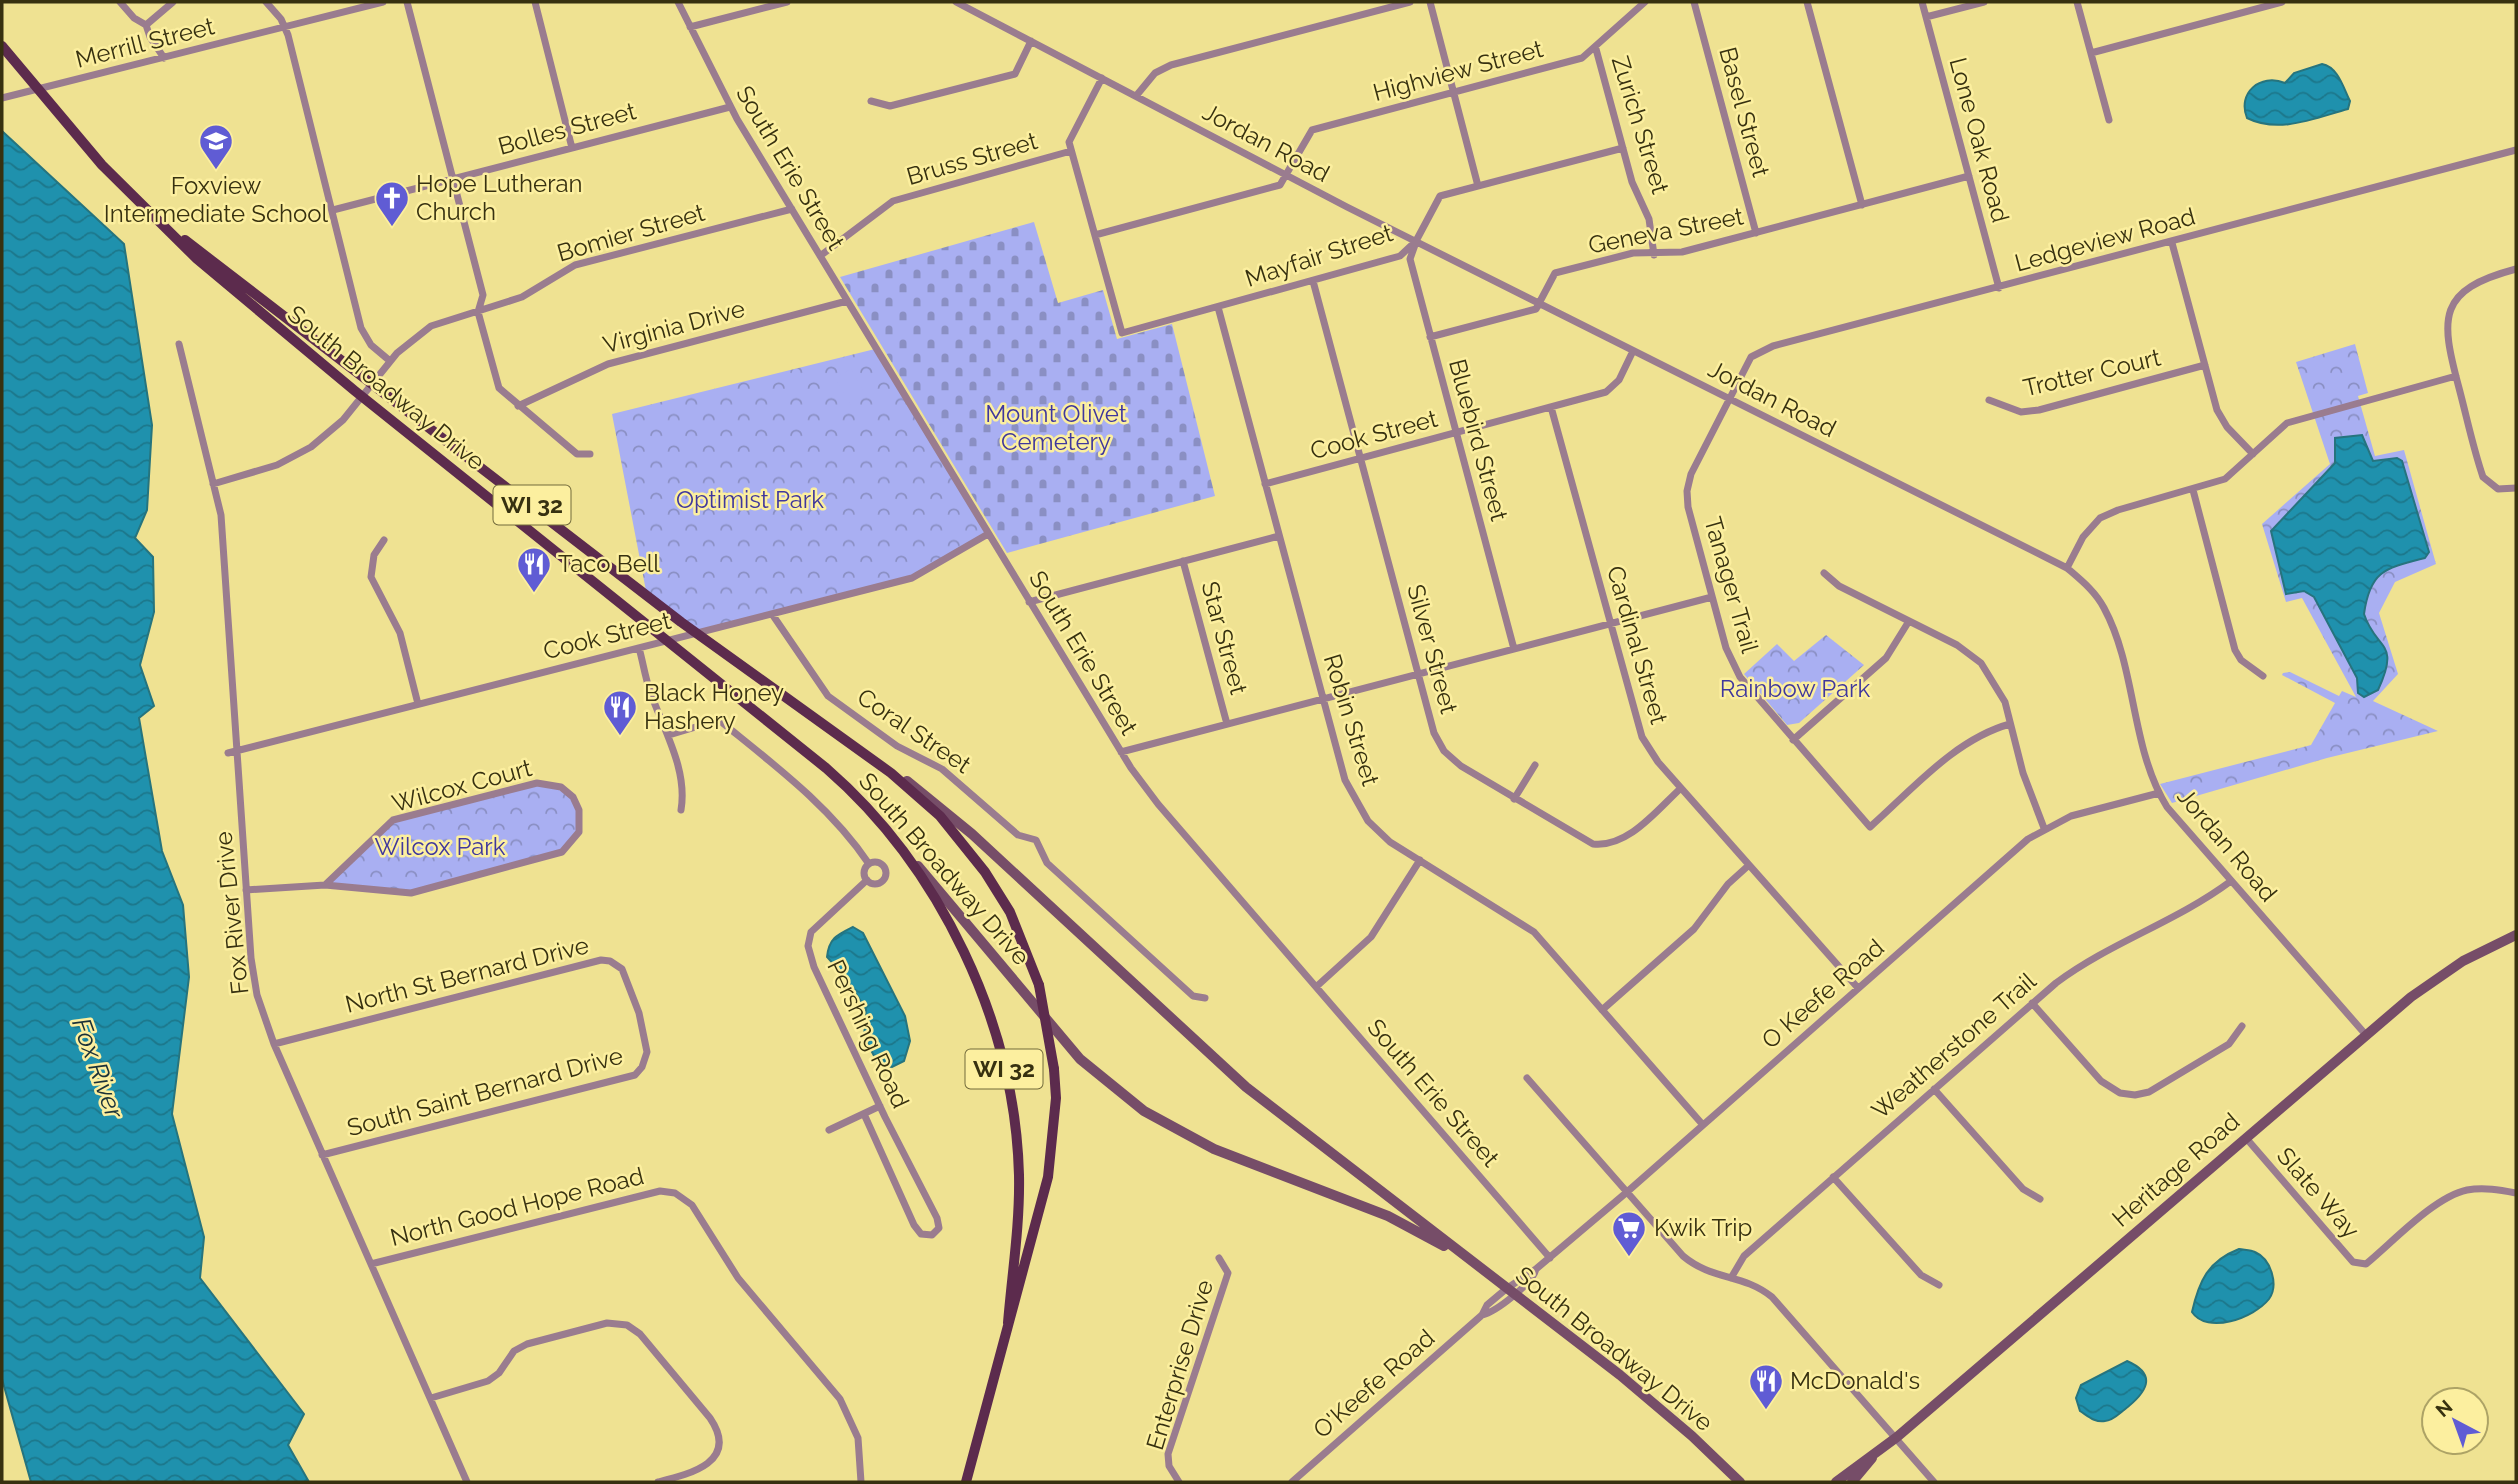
<svg xmlns="http://www.w3.org/2000/svg" width="2518" height="1484" font-family="Raleway,sans-serif">
<style>
.cemetery{fill:url(#cemetery-stones)}
.park{fill:url(#park-crowns)}
.garden{fill:#a9aff2}
.water{fill:url(#water-waves);stroke:#26747e;stroke-width:2}
.lines{fill:none;stroke-linecap:round;stroke-linejoin:round}
.street{stroke:#9a7c8f;stroke-width:7}
.secondary{stroke:#764d68;stroke-width:10}
.primary{stroke:#5c2b4d;stroke-width:10}
.primary-bridge{stroke:#5c2b4d;stroke-width:10}
.labels{text-anchor:middle;stroke-width:5;stroke-linejoin:round;paint-order:stroke}
.shield{fill:#fcef9f;stroke:#726a3b;stroke-width:2}
.shield-label{font-size:23px;font-weight:bold;fill:#373110}
.street-label{font-size:24px;fill:#373110;stroke:#fcef9f}
.poi-label{font-size:24px;fill:#373110;stroke:#fcef9f;text-anchor:start}
.park-label{font-size:24px;fill:#3f379d;stroke:#fcef9f}
.water-label{font-size:26px;font-style:italic;fill:#1a3138;stroke:#fcef9f}
</style>
<defs>
<pattern id="cemetery-stones" width="16" height="16" patternUnits="userSpaceOnUse" patternTransform="scale(1.75)"><rect width="16" height="16" fill="#a9aff2"/><path d="M2 7V4a2 2 0 0 1 4 0v3zM10 15v-3a2 2 0 0 1 4 0v3z" fill="#8a8fc3"/></pattern>
<pattern id="park-crowns" width="20" height="18" patternUnits="userSpaceOnUse" patternTransform="scale(1.75)"><rect width="20" height="18" fill="#a9aff2"/><path d="M2 6a3 3 0 1 1 6 0M12 15a3 3 0 1 1 6 0" fill="none" stroke="#8a8fc3"/></pattern>
<pattern id="water-waves" width="16" height="10" patternUnits="userSpaceOnUse" patternTransform="scale(1.75)"><rect width="16" height="10" fill="#1f91ad"/><path d="M0 5q4-4 8 0t8 0" fill="none" stroke="#1c778b"/></pattern>
</defs>
<rect width="100%" height="100%" fill="#efe292"/>
<!-- cemetery -->
<path class="cemetery" d="M1034,222L1058,303L1103,290L1117,339L1172,324L1215,496L1007,553L840,277Z"/>
<!-- park -->
<path class="park" d="M2355,344L2368,393L2358,396L2375,456L2404,450L2436,564L2395,582L2379,613L2398,674L2373,701L2438,731L2327,758L2172,803L2160,784L2311,745L2335,703L2282,675L2283,673L2290,672L2339,696L2342,691L2356,697L2302,598L2286,602L2262,524L2330,464L2296,362Z
M875,349L988,534L912,578L697,633L647,596L612,414Z
M1826,635L1864,665L1799,723L1787,725L1744,674L1777,644L1794,661Z
M546,783L573,797L580,823L568,848L411,893L325,885L393,820Z"/>
<!-- garden -->
<path class="garden" d="M851,369L866,396L851,405L835,378Z"/>
<!-- water -->
<path class="water" d="M2322,64C2338,67 2343,87 2350,101L2348,109C2315,118 2279,134 2247,118C2237,93 2260,73 2285,83L2294,73Z
M2,131L124,244L152,425L147,510L135,538L153,557L154,612L140,665L154,706L139,718L162,851L183,905L189,977L172,1114L204,1237L200,1278L304,1414L288,1445L309,1482H31L2,1379Z
M2362,435L2373,461L2397,458L2402,461L2429,552L2425,558C2386,568 2370,570 2364,614C2376,651 2401,640 2378,690L2364,697L2358,693L2357,678L2314,597L2304,591L2286,594L2271,531L2335,463V438Z
M853,927L863,933L905,1016L910,1041L904,1061L892,1067L879,1065L864,1037L866,1009L845,977L827,957C829,938 837,935 853,927Z
M2239,1249C2244,1250 2251,1250 2255,1252C2271,1259 2279,1285 2269,1299C2254,1318 2207,1335 2192,1312C2199,1281 2208,1261 2239,1249Z
M2127,1361C2159,1375 2146,1393 2124,1410C2119,1414 2112,1421 2105,1421C2095,1423 2088,1416 2080,1411L2076,1398L2081,1385Z"/>
<g class="lines">
<!-- street -->
<path class="street" d="M120,2L134,18L146,25L150,37L164,58
M266,2L281,19L288,35L361,328L371,345L390,361
M407,2L483,295L478,312L499,388L577,454H590
M535,2L572,148
M678,2L737,119L1131,768L1158,804L1550,1258
M956,2L1347,207L2067,568C2081,580 2095,591 2104,608C2137,669 2130,747 2167,807L2366,1035
M1430,2L1478,186
M1694,2L1756,233
M1807,2L1862,205
M1922,2L1999,288
M2077,2L2109,120
M1926,17L1984,2
M146,25L173,2
M690,27L787,2
M1596,49L1632,182L1649,219L1654,255
M2091,53L2282,2
M1102,78L1069,142L1122,333L1400,256L1416,241L1440,196L1623,148
M1136,96L1155,73L1171,65L1410,2
M2,98L383,2
M871,101L890,106L1015,74L1031,41
M333,210L730,107
M1095,235L1280,185L1312,130L1582,58L1645,2
M1416,242L1410,259L1514,649
M2172,243L2217,410L2227,427L2253,454
M820,256L893,201L1071,151
M2516,269C2437,290 2440,317 2459,388C2467,418 2473,448 2483,477L2498,489L2516,488
M1313,281L1434,733L1444,751L1461,766L1593,844C1628,848 1657,810 1681,788
M1218,307L1345,780L1368,821L1390,842L1534,932L1703,1125
M1430,337L1536,309L1555,273L1633,253L1682,252L1969,176
M179,344L221,515L251,958L257,995L274,1044L467,1482
M1989,400L2021,412L2039,410L2205,365
M518,406L608,364L847,301
M1551,407L1642,737L1658,762L1858,988
M213,484L277,465L311,447L343,420L397,353L431,326L522,297L575,265L792,209
M1265,484L1606,392L1619,380L1633,351
M2193,490L2235,650L2241,660L2263,676
M384,540L374,555L371,577L400,633L418,704
M1183,561L1227,724
M2067,568L2083,537L2100,518L2118,510L2225,479L2287,423L2456,376
M1824,573L1839,586L1957,645L1981,663L2005,702L2023,773L2044,828
M1029,602L1279,536
M772,614L828,696L897,746L942,769L1018,835L1036,840L1047,863L1193,996L1205,998
M639,648C643,662 645,677 650,691C663,729 688,769 681,810
M2010,724C1955,739 1912,790 1870,827L1740,677L1726,648L1688,507L1687,491L1691,474L1751,357L1773,346L2516,150
M669,735L719,720C773,764 830,806 869,864
M1793,740L1886,658L1909,621
M1121,752L1712,597
M228,753L912,578L988,534
M537,783L561,787L573,797L579,810V832L562,852L411,893L325,885L393,820Z
M1514,799L1535,765
M864 873a11 11 0 1 1 22 0a11 11 0 1 1-22 0Z
M246,890L325,885
M1316,987L1371,937L1420,860
M2032,1003L2101,1081L2120,1093L2135,1095L2149,1092L2229,1044L2242,1026
M1602,1010L1694,929L1728,884L1749,865
M274,1044L601,960L610,961L622,969L639,1013L647,1052L642,1067L635,1075L322,1155
M1527,1078L1683,1256C1713,1281 1742,1273 1772,1297L1934,1482
M1934,1089L2023,1189L2040,1199
M864,1114L914,1225L921,1234L932,1235L939,1228L937,1218L885,1117L814,967L808,946L811,932L867,880
M829,1130L880,1106
M2246,1138L2353,1262L2366,1264C2393,1242 2434,1197 2467,1190C2484,1187 2500,1190 2516,1193
M1833,1177L1921,1275L1939,1285
M371,1264L660,1191L675,1193L692,1205L738,1278L840,1399L858,1438L861,1482
M1731,1278L1744,1256L2056,983C2111,942 2176,922 2231,881
M1482,1315C1496,1312 1533,1283 1536,1269
M431,1398L488,1381L499,1373L514,1351L527,1344L607,1323L627,1325L640,1334L710,1418C740,1462 690,1474 658,1482
M1179,1482L1169,1466L1168,1454L1228,1273L1219,1258
M1292,1482L1482,1315L1487,1305L1506,1289L1536,1269L1627,1192L2028,839L2071,816L2159,793"/>
<!-- secondary -->
<path class="secondary" d="M907,781L972,834L1246,1087L1620,1375L1692,1436L1740,1482
M918,866L1080,1059L1144,1111L1214,1149L1388,1216L1444,1246
M1836,1482L1897,1437L2411,997L2463,961L2516,935
M1852,1482L1872,1458"/>
<!-- primary -->
<path class="primary" d="M2,46L102,165L197,259L355,391L826,768C940,867 1015,1023 1019,1175C1020,1225 1012,1274 1008,1323
M185,240L681,622L891,773L940,816L985,872L1010,912L1039,985
M966,1482L1048,1177L1056,1098L1054,1069"/>
<!-- primary-bridge -->
<path class="primary-bridge" d="M1039,985L1054,1069"/>
</g>
<!-- icons -->
<defs>
<g id="school-pin" transform="scale(1.75)"><path d="M0 17L-7.5 6A9.5 9.5 0 1 1 7.5 6Z" fill="#605cd4" stroke="#fcef9f"/><path d="M0-5L7-2L0 1L-7-2ZM-4 1L0 2.5L4 1V4Q0 6-4 4Z" fill="#fff"/></g>
<g id="church-pin" transform="scale(1.75)"><path d="M0 17L-7.5 6A9.5 9.5 0 1 1 7.5 6Z" fill="#605cd4" stroke="#fcef9f"/><path d="M-1.2-6h2.4v3.5h3.3v2.4h-3.3V6h-2.4V-.1h-3.3v-2.4h3.3Z" fill="#fff"/></g>
<g id="restaurant-pin" transform="scale(1.75)"><path d="M0 17L-7.5 6A9.5 9.5 0 1 1 7.5 6Z" fill="#605cd4" stroke="#fcef9f"/><path d="M-5-6h1v4h1v-4h1v4h1v-4h1v5L-1.5 .5V6h-2V.5L-5-1ZM5-6V6H3V1.5H1.5Q1.5-4 5-6Z" fill="#fff"/></g>
<g id="supermarket-pin" transform="scale(1.75)"><path d="M0 17L-7.5 6A9.5 9.5 0 1 1 7.5 6Z" fill="#605cd4" stroke="#fcef9f"/><path d="M-6-5.5h2.5l.6 2H6L4.5 2H-2.5L-4.4-4H-6ZM-1.5 3.2a1.3 1.3 0 1 0 .1 0ZM3 3.2a1.3 1.3 0 1 0 .1 0Z" fill="#fff"/></g>
</defs>
<g fill-rule="evenodd">
<use href="#school-pin" x="216" y="141"/>
<use href="#church-pin" x="392" y="198"/>
<use href="#restaurant-pin" x="534" y="564"/>
<use href="#restaurant-pin" x="620" y="707"/>
<use href="#supermarket-pin" x="1629" y="1228"/>
<use href="#restaurant-pin" x="1766" y="1381"/>
</g>
<g class="labels">
<!-- shield labels -->
<g class="shield">
<rect x="493.5" y="485.5" width="77" height="39" rx="5"/>
<rect x="965.5" y="1049.5" width="77" height="39" rx="5"/>
</g>
<g class="shield-label">
<text x="532" y="513">WI 32</text>
<text x="1004" y="1077">WI 32</text>
</g>
<!-- street labels -->
<g class="street-label">
<text transform="translate(145 43) rotate(-14)" y="8">Merrill Street</text>
<text transform="translate(1458 71) rotate(-15)" y="8">Highview Street</text>
<text transform="translate(1744 112) rotate(75)" y="8">Basel Street</text>
<text transform="translate(1640 125) rotate(73)" y="8">Zurich Street</text>
<text transform="translate(567 129) rotate(-15)" y="8">Bolles Street</text>
<text transform="translate(1979 140) rotate(75)" y="8">Lone Oak Road</text>
<text transform="translate(1266 143) rotate(28)" y="8">Jordan Road</text>
<text transform="translate(972 159) rotate(-16)" y="8">Bruss Street</text>
<text transform="translate(790 168) rotate(59)" y="8">South Erie Street</text>
<text transform="translate(1666 231) rotate(-11)" y="8">Geneva Street</text>
<text transform="translate(631 233) rotate(-16)" y="8">Bomier Street</text>
<text transform="translate(2105 240) rotate(-15)" y="8">Ledgeview Road</text>
<text transform="translate(1319 256) rotate(-18)" y="8">Mayfair Street</text>
<text transform="translate(674 327) rotate(-15)" y="8">Virginia Drive</text>
<text transform="translate(2092 373) rotate(-13)" y="8">Trotter Court</text>
<text transform="translate(386 388) rotate(39)" y="8">South Broadway Drive</text>
<text transform="translate(1772 399) rotate(27)" y="8">Jordan Road</text>
<text transform="translate(1374 435) rotate(-15)" y="8">Cook Street</text>
<text transform="translate(1478 440) rotate(75)" y="8">Bluebird Street</text>
<text transform="translate(1731 585) rotate(74)" y="8">Tanager Trail</text>
<text transform="translate(607 636) rotate(-14)" y="8">Cook Street</text>
<text transform="translate(1224 638) rotate(75)" y="8">Star Street</text>
<text transform="translate(1637 645) rotate(74)" y="8">Cardinal Street</text>
<text transform="translate(1432 649) rotate(75)" y="8">Silver Street</text>
<text transform="translate(1083 653) rotate(59)" y="8">South Erie Street</text>
<text transform="translate(1351 720) rotate(73)" y="8">Robin Street</text>
<text transform="translate(914 731) rotate(34)" y="8">Coral Street</text>
<text transform="translate(462 786) rotate(-15)" y="8">Wilcox Court</text>
<text transform="translate(2227 845) rotate(50)" y="8">Jordan Road</text>
<text transform="translate(944 869) rotate(49)" y="8">South Broadway Drive</text>
<text transform="translate(232 913) rotate(-96)" y="8">Fox River Drive</text>
<text transform="translate(467 975) rotate(-14)" y="8">North St Bernard Drive</text>
<text transform="translate(1823 994) rotate(-41)" y="8">O Keefe Road</text>
<text transform="translate(868 1034) rotate(65)" y="8">Pershing Road</text>
<text transform="translate(1954 1046) rotate(-41)" y="8">Weatherstone Trail</text>
<text transform="translate(485 1092) rotate(-15)" y="8">South Saint Bernard Drive</text>
<text transform="translate(1433 1093) rotate(49)" y="8">South Erie Street</text>
<text transform="translate(2176 1170) rotate(-41)" y="8">Heritage Road</text>
<text transform="translate(2318 1193) rotate(49)" y="8">Slate Way</text>
<text transform="translate(517 1207) rotate(-14)" y="8">North Good Hope Road</text>
<text transform="translate(1614 1349) rotate(39)" y="8">South Broadway Drive</text>
<text transform="translate(1180 1365) rotate(-73)" y="8">Enterprise Drive</text>
<text transform="translate(1374 1384) rotate(-41)" y="8">O'Keefe Road</text>
</g>
<!-- poi labels -->
<g class="poi-label">
<text x="416" y="192">Hope Lutheran<tspan x="416" dy="28">Church</tspan></text>
<text x="216" y="194" text-anchor="middle">Foxview<tspan x="216" dy="28">Intermediate School</tspan></text>
<text x="558" y="572">Taco Bell</text>
<text x="644" y="701">Black Honey<tspan x="644" dy="28">Hashery</tspan></text>
<text x="1654" y="1236">Kwik Trip</text>
<text x="1790" y="1389">McDonald's</text>
</g>
<!-- park labels -->
<g class="park-label">
<text x="1056" y="422">Mount Olivet<tspan x="1056" dy="28">Cemetery</tspan></text>
<text x="750" y="508">Optimist Park</text>
<text x="1795" y="697">Rainbow Park</text>
<text x="440" y="855">Wilcox Park</text>
</g>
<!-- water labels -->
<g class="water-label">
<text transform="translate(98 1068) rotate(70)" y="9">Fox River</text>
</g>
</g>
<!-- border -->
<rect width="2518" height="1484" fill="none" stroke="#373110" stroke-width="7"/>
<!-- north arrow -->
<g transform="translate(2455 1421) rotate(319)"><circle r="33" fill="#fcef9f" stroke="#ada366" stroke-width="2"/>
<path d="M0-5L12 26L0 18L-12 26Z" fill="#605cd4"/>
<text y="-10" font-size="19" font-weight="bold" text-anchor="middle" fill="#373110">N</text>
</g>
</svg>
